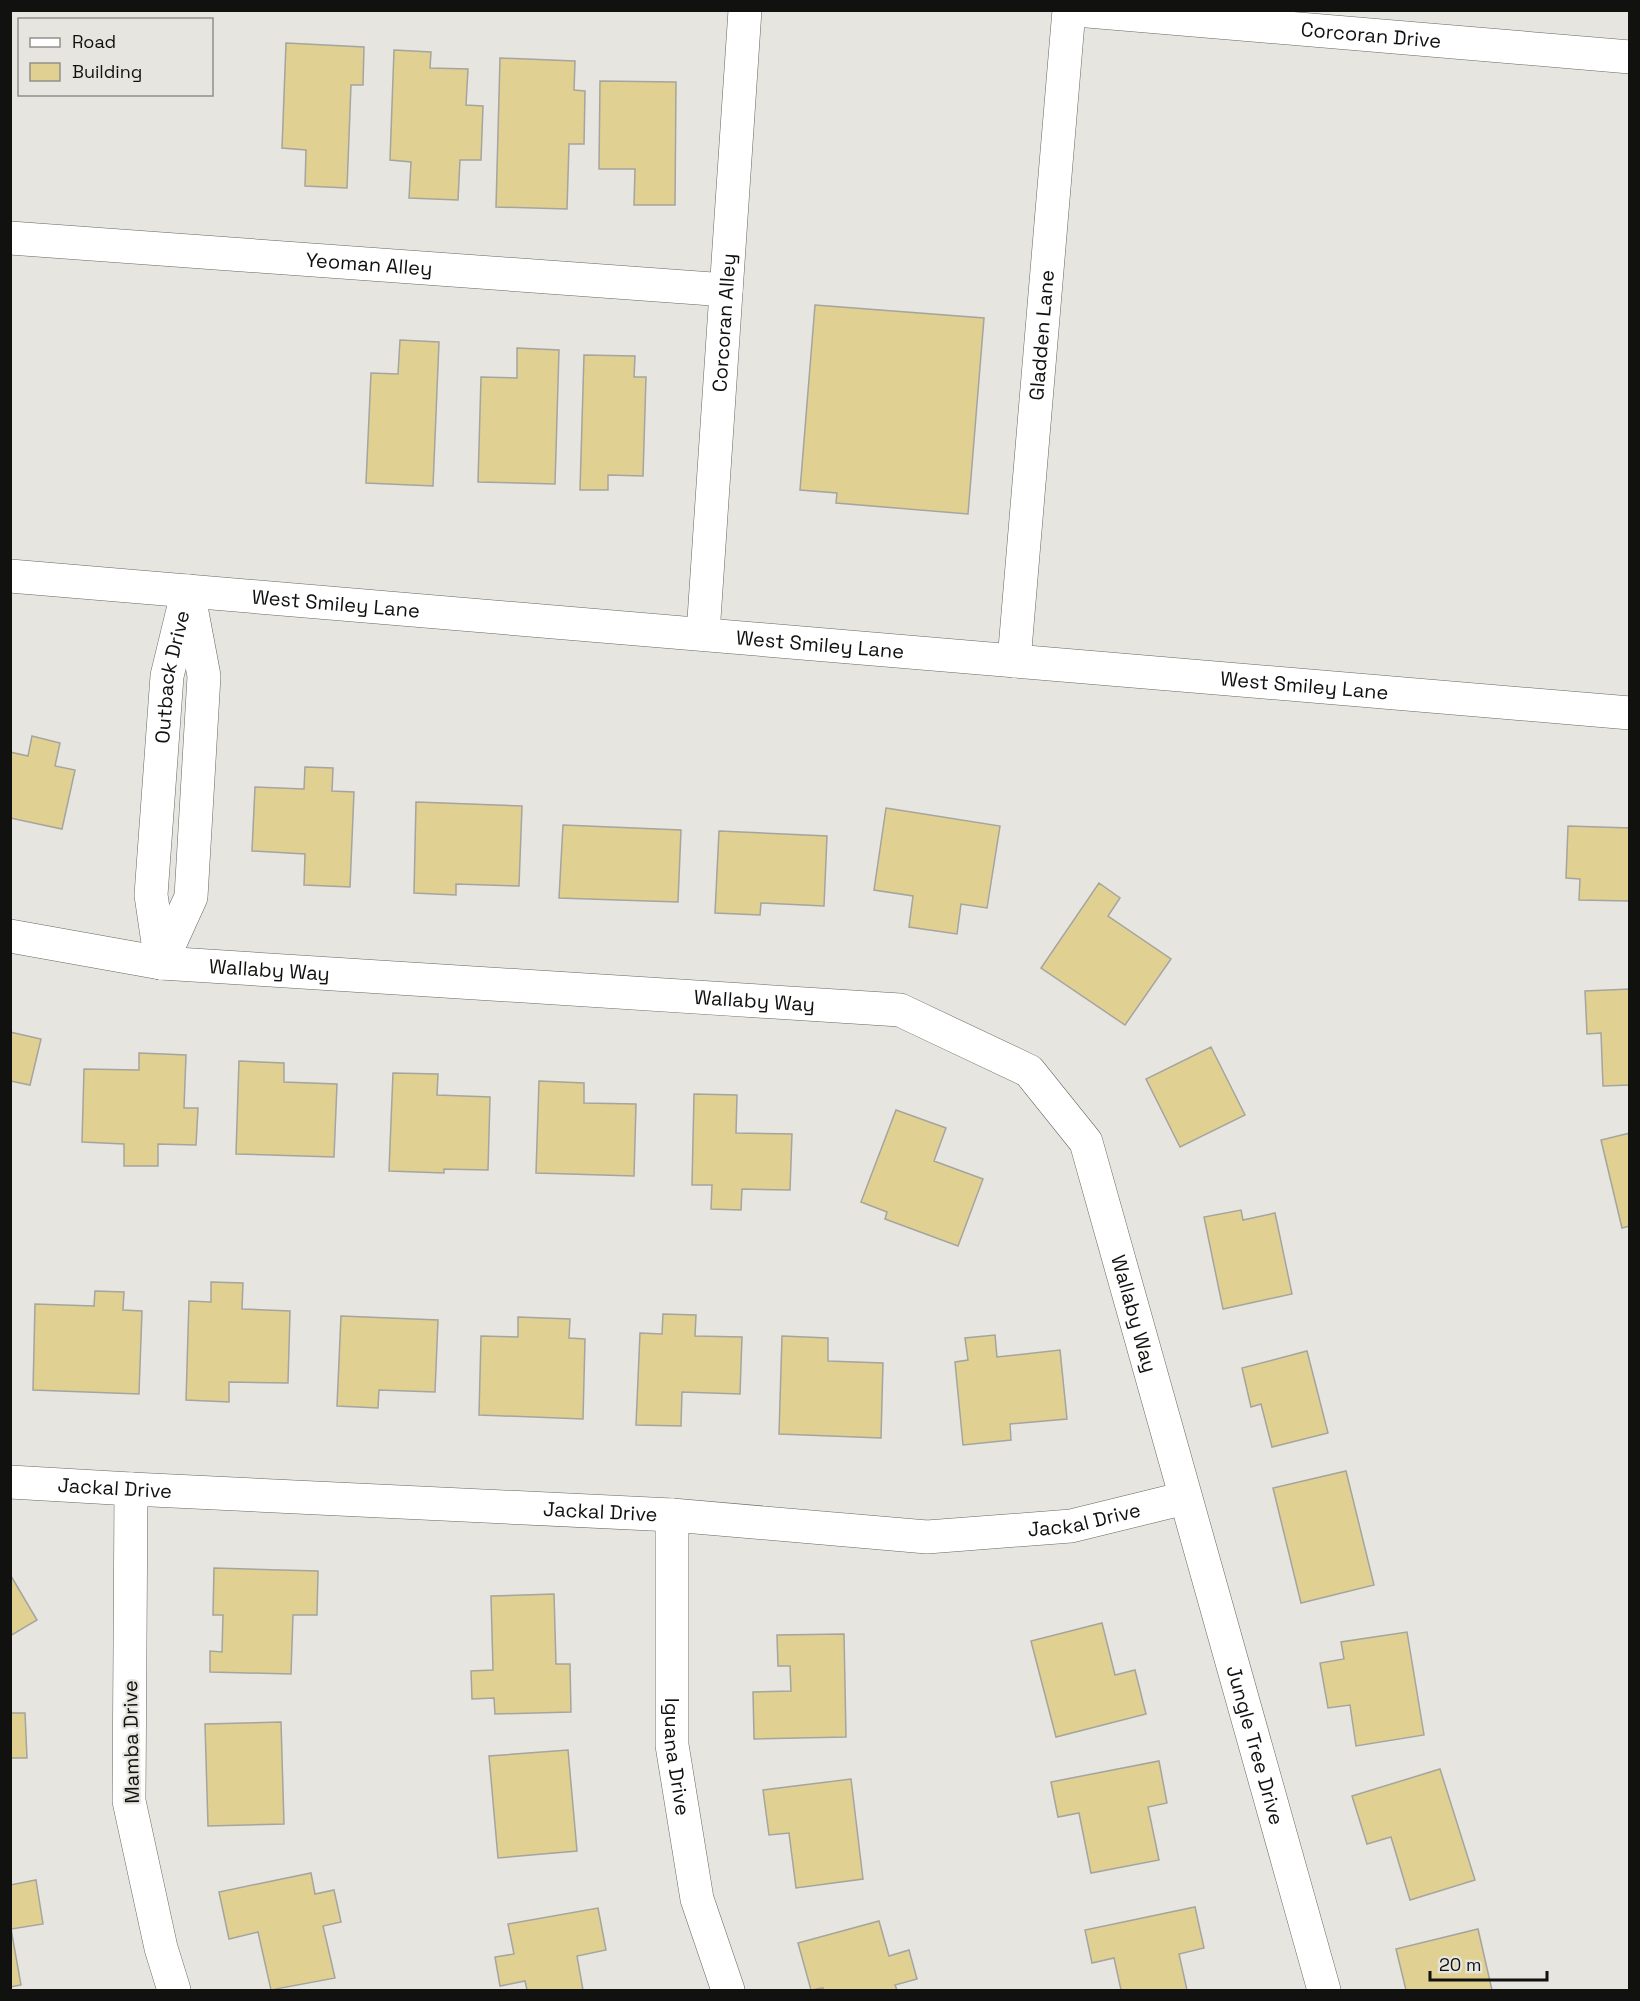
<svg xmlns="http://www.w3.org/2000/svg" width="1640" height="2001" font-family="'Space Grotesk',sans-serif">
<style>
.building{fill:#e0d192;stroke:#a5a49f;stroke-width:1.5}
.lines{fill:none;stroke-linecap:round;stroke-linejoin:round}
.minor-casing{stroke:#686661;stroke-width:34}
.minor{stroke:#fff;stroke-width:33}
.labels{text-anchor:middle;stroke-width:4.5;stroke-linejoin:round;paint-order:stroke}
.street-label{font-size:20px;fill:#11110f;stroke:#e6e5df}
</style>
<rect width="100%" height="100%" fill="#e6e5df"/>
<!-- building -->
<path class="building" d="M286,43L364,47L363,85H351L347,188L305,186L306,150L282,148Z
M394,50L431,52L430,68L468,69L466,105L483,106L481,160H460L458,200L409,198L411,162L390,160Z
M500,58L575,61L574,90L585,91L584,144H569L567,209L496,207Z
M600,81L676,82L675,205H634L635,169H599Z
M815,305L984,318L968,514L836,503L837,493L800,490Z
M400,340L439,342L433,486L366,483L371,373L398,374Z
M517,348L559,350L555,484L478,482L481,377L517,378Z
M584,355L635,356L634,377H646L643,476L608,475V490H580Z
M32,736L60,743L55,766L75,770L62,829L10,818V752L28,756Z
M305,767L333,768L332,791L354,792L350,887L304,885L305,854L252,851L255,787L304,789Z
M416,802L522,806L519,886L456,884V895L414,893Z
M886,808L1000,826L987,908L961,904L957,934L909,927L913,896L874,890Z
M563,825L681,830L678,902L559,898Z
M1568,826L1630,828V901L1579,900L1580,879L1566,878Z
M719,831L827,836L824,906L761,903L760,915L715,913Z
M1099,883L1120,898L1108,916L1171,959L1125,1025L1041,968Z
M1630,989V1085L1603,1086L1601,1033L1587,1034L1585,991Z
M10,1032L41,1039L30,1085L10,1081Z
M1211,1047L1245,1115L1180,1147L1146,1079Z
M139,1053L186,1055L184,1108H198L196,1145L158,1144V1166H124V1144L82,1142L84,1069L139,1070Z
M239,1061L284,1063V1082L337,1084L334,1157L236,1154Z
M393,1073L438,1074L437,1095L490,1097L488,1170L444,1169V1173L389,1171Z
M539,1081L584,1083V1103L636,1104L634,1176L536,1173Z
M694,1094L737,1095L736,1133L792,1134L790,1190L742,1189L741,1210L711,1209L712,1185H692Z
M896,1110L946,1128L934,1161L983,1179L958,1246L885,1219L887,1212L861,1202Z
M1630,1133V1226L1622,1228L1601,1140Z
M1241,1210L1243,1220L1275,1213L1292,1294L1223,1309L1204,1217Z
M211,1282L243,1283L242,1309L290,1311L288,1383L229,1382V1402L186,1400L189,1301L211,1302Z
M95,1291L124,1292L123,1310L142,1311L139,1394L33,1390L35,1304L94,1306Z
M663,1314L696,1315L695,1336L742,1337L740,1394L682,1392L681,1426L636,1425L640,1333L662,1334Z
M341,1316L438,1320L435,1392L379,1390L378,1408L337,1406Z
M518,1317L570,1319L569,1338L585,1339L583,1419L479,1415L481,1336L518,1337Z
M995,1335L997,1357L1060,1350L1067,1419L1010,1424L1011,1440L963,1445L955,1362L968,1360L965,1338Z
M782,1336L828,1338V1361L883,1363L881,1438L779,1434Z
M1307,1351L1328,1433L1272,1447L1261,1404L1251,1407L1242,1368Z
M1346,1471L1374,1585L1301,1603L1273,1488Z
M214,1568L318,1571L317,1615H293L291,1674L210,1672V1651L222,1652L223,1615H213Z
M11,1576L37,1620L10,1636V1576Z
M554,1594L556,1664H570L571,1712L495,1714L494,1698L472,1699L471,1671L493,1670L491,1596Z
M1102,1623L1115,1675L1135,1670L1146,1714L1056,1737L1031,1641Z
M1407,1632L1424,1735L1356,1746L1350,1705L1328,1708L1320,1663L1344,1659L1341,1642Z
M844,1634L846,1737L754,1739L753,1692L791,1691L790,1666H778L777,1635Z
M10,1713H25L27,1758H10Z
M281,1722L284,1824L208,1826L205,1724Z
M568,1750L577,1851L498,1858L489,1756Z
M1159,1761L1167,1803L1148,1807L1159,1860L1091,1873L1079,1813L1058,1817L1051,1782Z
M1440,1769L1475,1880L1410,1900L1391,1837L1367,1844L1352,1796Z
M851,1779L863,1879L796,1888L789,1833L769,1835L763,1790Z
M311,1873L315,1894L334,1890L341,1922L323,1926L335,1978L271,1990L258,1932L229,1939L219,1892Z
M36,1880L43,1924L11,1929L21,1985L10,1987V1885Z
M1195,1907L1204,1948L1179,1954L1187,1990H1121L1114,1958L1092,1963L1085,1930Z
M598,1908L606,1950L577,1956L583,1990H527L525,1981L500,1986L495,1957L514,1954L508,1924Z
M879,1921L889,1956L909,1950L917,1979L895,1985L897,1990H823V1988L811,1990L798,1943Z
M1478,1929L1492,1990H1406L1396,1949Z"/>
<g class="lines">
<!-- minor casing -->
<g class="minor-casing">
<g id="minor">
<path id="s1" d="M1076,10L1630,57"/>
<path id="s2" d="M10,238L726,290"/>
<path id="s3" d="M10,576L1630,713"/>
<path id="s4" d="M703,634L745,10"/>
<path id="s5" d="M1014,661L1069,10"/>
<path id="s6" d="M10,936L161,963L900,1010L1029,1071L1086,1142L1324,1990"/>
<path d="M161,963L191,897L204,676L188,591"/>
<path id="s7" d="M161,963L151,895L167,676L185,602"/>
<path id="s8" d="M10,1482L131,1489L672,1515L927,1537L1071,1526L1185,1498"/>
<path d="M131,1489L129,1801L161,1948L174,1990"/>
<path id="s9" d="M672,1515V1745L697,1899L728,1990"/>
</g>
</g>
<!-- minor -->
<use href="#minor" class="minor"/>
</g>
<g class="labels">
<!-- street labels -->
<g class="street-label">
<text dy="7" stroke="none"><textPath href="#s1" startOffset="296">Corcoran Drive</textPath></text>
<text dy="7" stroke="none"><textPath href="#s2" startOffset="360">Yeoman Alley</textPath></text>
<text dy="7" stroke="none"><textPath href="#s4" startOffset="312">Corcoran Alley</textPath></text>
<text dy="7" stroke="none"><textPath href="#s5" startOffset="327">Gladden Lane</textPath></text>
<text dy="7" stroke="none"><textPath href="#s3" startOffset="327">West Smiley Lane</textPath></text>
<text dy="7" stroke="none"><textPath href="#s3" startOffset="813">West Smiley Lane</textPath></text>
<text dy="7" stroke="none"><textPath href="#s7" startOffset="288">Outback Drive</textPath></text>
<text dy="7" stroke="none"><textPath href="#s3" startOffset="1299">West Smiley Lane</textPath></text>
<text dy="7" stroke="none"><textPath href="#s6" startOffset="262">Wallaby Way</textPath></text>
<text dy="7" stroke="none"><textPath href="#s6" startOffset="748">Wallaby Way</textPath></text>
<text dy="7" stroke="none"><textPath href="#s6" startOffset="1306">Wallaby Way</textPath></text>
<text dy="7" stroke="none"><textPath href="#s8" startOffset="105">Jackal Drive</textPath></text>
<text dy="7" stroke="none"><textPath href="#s8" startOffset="591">Jackal Drive</textPath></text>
<text dy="7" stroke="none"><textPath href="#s8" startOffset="1077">Jackal Drive</textPath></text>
<text transform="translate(131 1742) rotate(-91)" y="7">Mamba Drive</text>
<text dy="7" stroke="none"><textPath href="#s6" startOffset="1754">Jungle Tree Drive</textPath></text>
<text dy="7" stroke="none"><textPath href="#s9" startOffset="242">Iguana Drive</textPath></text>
</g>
</g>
<!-- border -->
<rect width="1640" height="2001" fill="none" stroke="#11110f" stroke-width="24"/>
<!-- legend -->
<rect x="18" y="18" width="195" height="78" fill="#e6e5df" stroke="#91908c" stroke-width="1.5"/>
<rect x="30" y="38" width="30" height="9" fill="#ffffff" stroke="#91908c" stroke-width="1.5"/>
<text x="72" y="48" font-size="18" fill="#11110f">Road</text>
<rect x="30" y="63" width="30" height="18" fill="#e0d192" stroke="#91908c" stroke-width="1.5"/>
<text x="72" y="78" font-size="18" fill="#11110f">Building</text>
<!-- scale -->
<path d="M1430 1971v9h117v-9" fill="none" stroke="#11110f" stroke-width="3"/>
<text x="1439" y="1971" font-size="18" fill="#11110f" stroke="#e6e5df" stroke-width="4.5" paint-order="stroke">20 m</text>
</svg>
